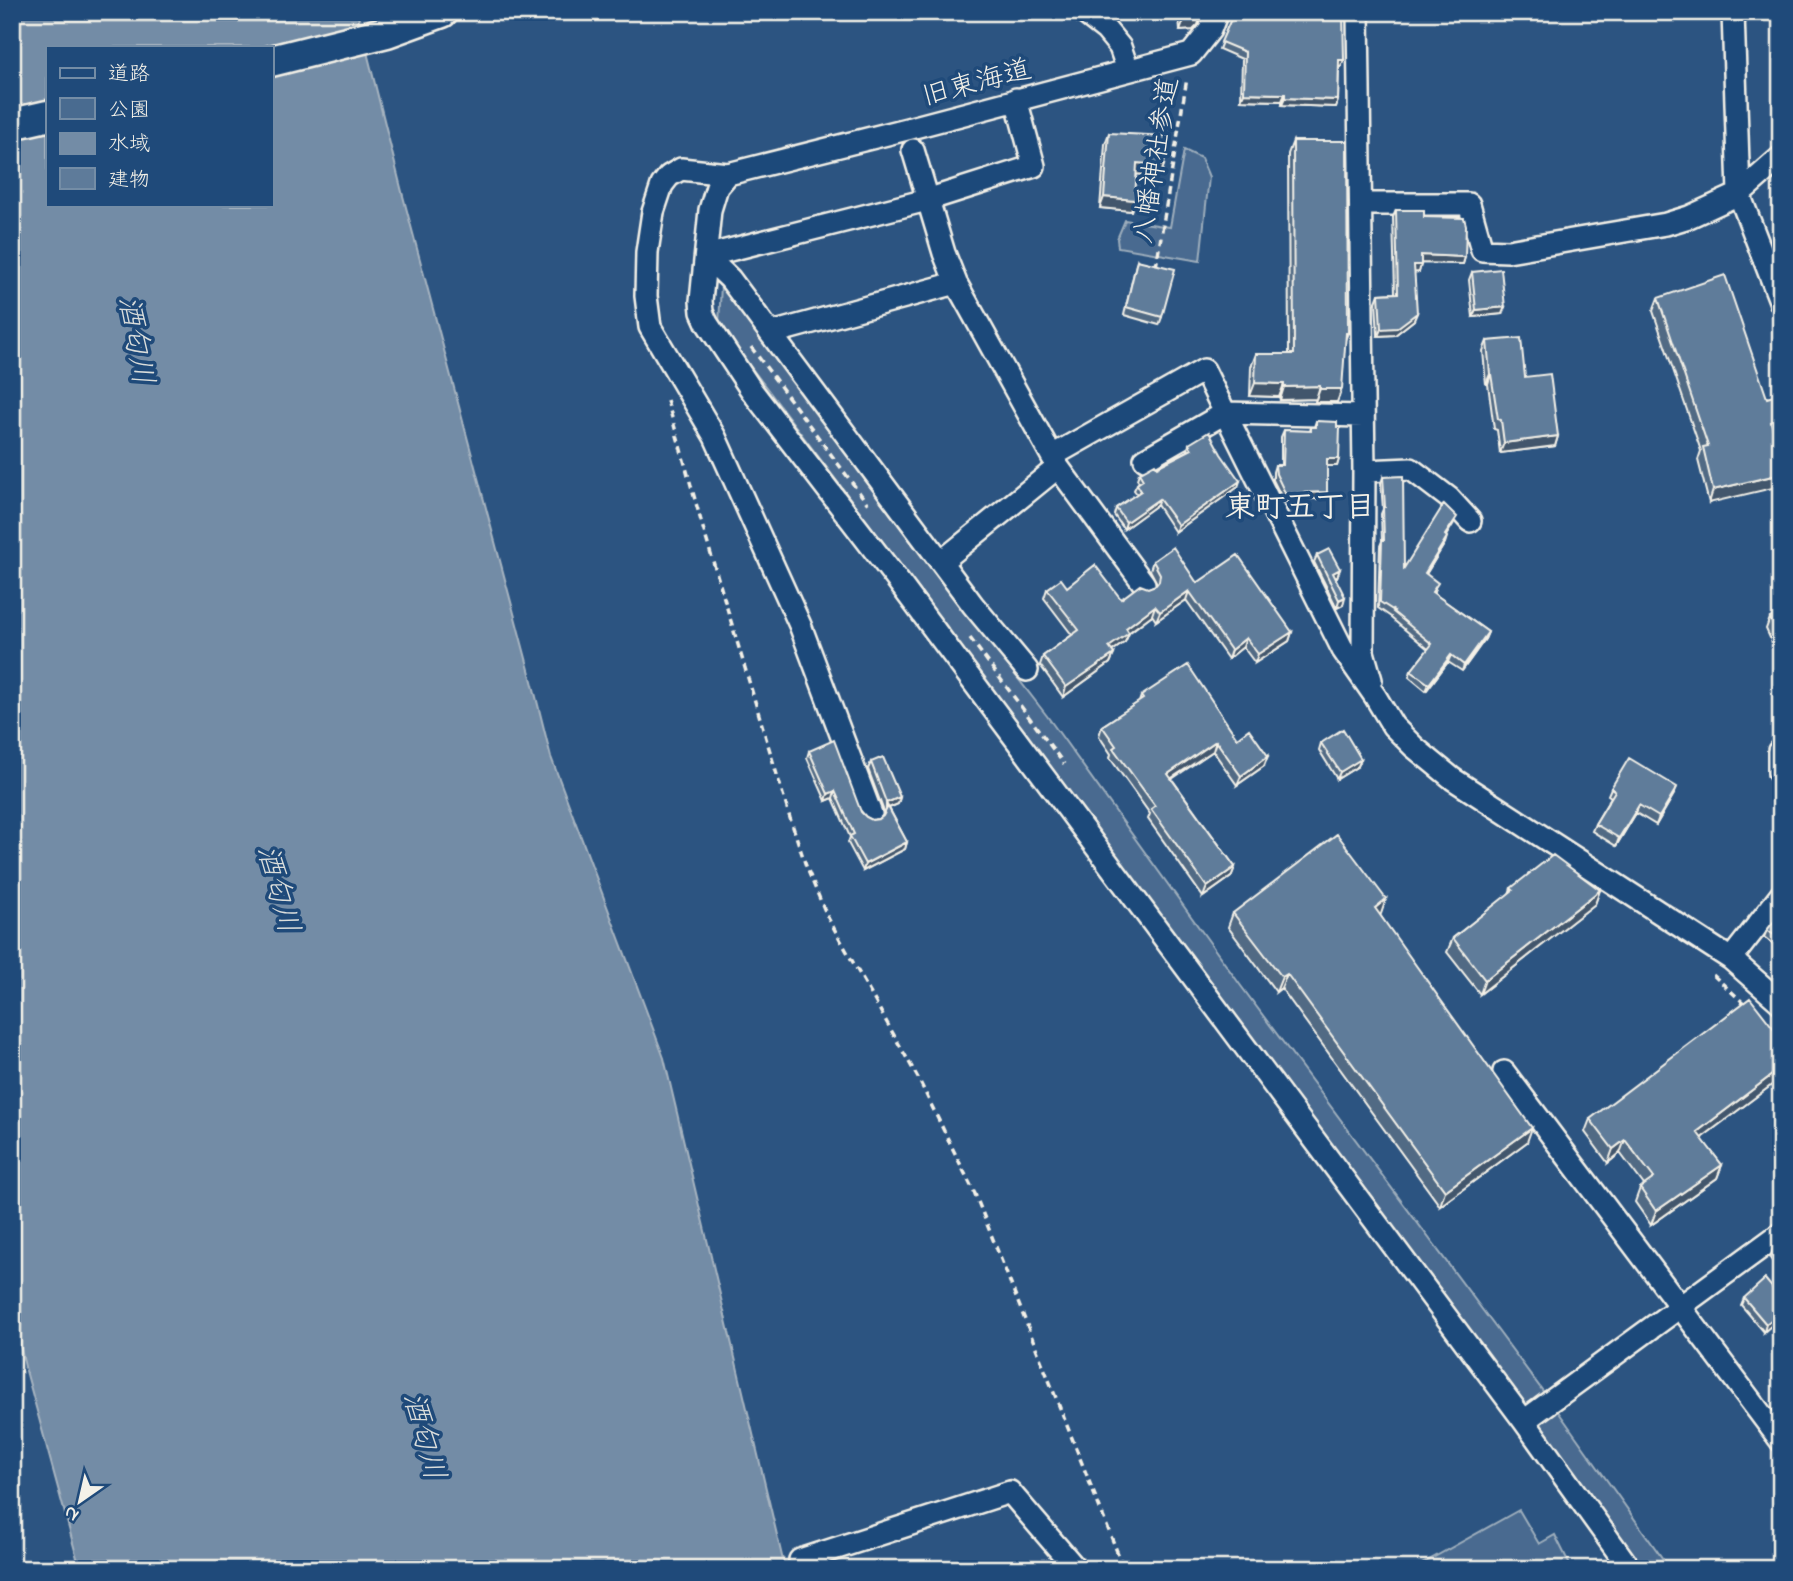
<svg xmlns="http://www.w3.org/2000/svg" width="1793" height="1581" font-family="'Indie Flower','Klee One',sans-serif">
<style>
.green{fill:#496b90;stroke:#9eaebc;stroke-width:2}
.water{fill:#738ca6;stroke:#a7b4c0;stroke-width:2;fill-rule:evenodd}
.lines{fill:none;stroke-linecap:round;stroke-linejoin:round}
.minor-casing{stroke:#f4f1e8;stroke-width:26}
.highway-casing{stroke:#f4f1e8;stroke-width:35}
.path{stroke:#f4f1e8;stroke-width:3.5;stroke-dasharray:7 5;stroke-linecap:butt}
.minor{stroke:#1f4a7a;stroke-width:21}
.highway{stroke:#1f4a7a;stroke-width:30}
.wall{fill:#516a84;stroke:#f4f1e8;stroke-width:2}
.shaded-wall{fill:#42566c;stroke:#f4f1e8;stroke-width:2}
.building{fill:#5e7b9a;stroke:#f4f1e8;stroke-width:2}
.labels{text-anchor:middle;stroke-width:7;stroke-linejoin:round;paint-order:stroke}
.street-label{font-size:28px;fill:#f4f1e8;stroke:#1f4a7a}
.water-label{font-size:30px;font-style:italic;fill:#dadddb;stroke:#1f4a7a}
.neighbourhood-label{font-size:30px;font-weight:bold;fill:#f4f1e8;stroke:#1f4a7a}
</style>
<rect width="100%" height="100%" fill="#2c5481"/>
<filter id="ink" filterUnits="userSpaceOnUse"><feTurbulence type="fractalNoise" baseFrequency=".0143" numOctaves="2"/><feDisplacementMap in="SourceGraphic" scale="14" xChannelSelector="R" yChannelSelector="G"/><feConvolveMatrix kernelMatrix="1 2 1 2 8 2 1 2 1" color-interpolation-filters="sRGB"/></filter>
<g filter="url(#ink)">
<!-- green -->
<path class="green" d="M1184,150L1201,158L1209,177L1200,261L1118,247L1117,239L1125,220L1170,227Z
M721,284L931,569L968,614L1047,716L1241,986L1557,1410L1670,1569H1637L1039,756L923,595L719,325Z
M1519,1510L1539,1544L1555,1535L1572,1569H1413Z"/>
<!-- water -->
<path class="water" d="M12,12H357L403,196L532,681L551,757L664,1058L785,1569H80L25,1367L12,1309ZM47,47H271V205H47Z"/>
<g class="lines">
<!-- minor casing -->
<g class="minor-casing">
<path id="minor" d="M1083,12L1106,30L1120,47L1128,70
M1358,12L1364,471L1363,652L1371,680
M1733,12L1739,194L1781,303
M913,150L944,253L956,283L1058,467L1144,584
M728,174L717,187L710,210L701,301L702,312L707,323L752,391L895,577L1524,1421L1630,1569
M1361,204H1469L1482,250L1508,251L1666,224L1689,217L1739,194L1781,157
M706,256L730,279L973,605L1027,670
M706,256L927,200L1034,166L1016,99
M772,333L956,283
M1052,456L1204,370L1225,413L1363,416
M1145,459L1225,413L1343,650L1375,696L1393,726L1414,747L1453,779L1731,959L1781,1003
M1364,471L1411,469L1449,498L1470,521
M941,562L1058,467
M1781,749L1779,751V773L1781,775
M871,814L800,625L715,437L650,327L646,296L647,252L653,212L662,185L669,176L681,169L728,174L907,129L1191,54L1210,30L1217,12
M1731,959L1781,895
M1504,1072L1781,1441
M1524,1421L1781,1233
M802,1569L800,1560L1010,1492L1076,1569"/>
</g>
<!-- highway casing -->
<g class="highway-casing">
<path id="highway" d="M271,61L387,32L442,12
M12,124L47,116"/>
</g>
<!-- path -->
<path class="path" d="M1156,267L1187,78
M751,347L868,504
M667,400L703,528L790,818L806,866L827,916L918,1078L975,1194L1124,1569
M970,638L1064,764
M1713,975L1746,1005"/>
<!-- minor -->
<use href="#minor" class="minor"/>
<!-- highway -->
<use href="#highway" class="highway"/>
</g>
<!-- wall -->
<path class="wall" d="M1152,12H1202L1198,25L1193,30L1180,31L1179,17L1152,19Z
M1234,12H1346L1345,17H1343L1341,67H1339L1338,100L1336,107L1282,105V101L1241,100L1242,59L1219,49Z
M1109,133L1164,165L1160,176L1137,174L1131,211L1100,208L1105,144Z
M1293,141L1348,333L1345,340L1337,402H1315L1316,399L1280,400L1279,397L1250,396L1251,367L1256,354H1289L1288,154Z
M1396,210L1424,217L1465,257L1463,264L1421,263L1419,272H1414V320L1395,335L1378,336L1376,302L1379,294L1395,293L1393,217Z
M1137,260L1162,317L1159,325L1124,315Z
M1472,272L1502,314L1473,317L1469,280Z
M1658,298L1767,398L1781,394V430L1774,432L1779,453L1709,503L1698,460L1701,451L1653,311Z
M1487,341L1525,377L1558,436L1555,446L1500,453L1497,430L1494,429L1488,384H1486L1483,351Z
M1316,421L1337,427L1339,459L1337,466H1327L1325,499H1295V501L1284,502L1273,480V472L1275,465H1281V437L1284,430L1310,431L1311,427H1314Z
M1189,444L1238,487L1175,532L1157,505L1124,529L1114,515L1116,508L1137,494L1134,490L1137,484L1139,482L1137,479L1139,473L1157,467L1188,451Z
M1383,477L1404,568L1454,523L1446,536L1445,543L1426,574L1436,590L1433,593L1488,632L1485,639L1462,671L1448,662L1426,691L1409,677L1411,671L1428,649L1391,618V617L1378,608L1380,546L1382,541L1381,514L1383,509L1381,483Z
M1317,555L1340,569L1337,577L1335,578L1343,605L1337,608L1314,562Z
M1153,561L1292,632L1289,641L1255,663L1243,647L1228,659L1186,600L1156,621L1152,615L1129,633L1125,642L1112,651L1114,654L1110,663L1063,697L1040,665L1043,656L1072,635L1044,598L1047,589L1067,587L1121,599L1156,585L1157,583L1150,570Z
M1781,614V657L1779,658L1766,629L1770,618Z
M1141,696L1237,738L1264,766L1237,785L1213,751L1172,779L1235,867L1231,877L1203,897L1148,819L1150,814L1110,758L1111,754L1099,736L1102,726L1139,702Z
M1321,743L1361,759L1358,766L1337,779L1319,750Z
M809,751L866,817L872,820L879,819L884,814L883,809L868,769L871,762L900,797L898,804L889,808L907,842L905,849L863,871L848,843L850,837L833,798L826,801L807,758Z
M1611,788L1674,794L1656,825L1636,813L1616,846L1592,831L1595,824L1611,797L1608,795Z
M1511,888L1600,890L1595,904L1480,994L1447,952L1453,938L1509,894Z
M1386,899L1380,915L1527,1142L1440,1206L1281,988L1276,992L1228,927L1233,913Z
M1781,913V944L1778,948L1764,937L1767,930Z
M1781,1078L1701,1138L1722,1165L1717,1178L1651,1225L1635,1202L1640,1188L1644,1185L1620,1153L1608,1163L1585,1132L1590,1119Z
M1781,1241V1273L1770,1258L1774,1246Z
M1744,1298H1781L1764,1332L1741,1305Z"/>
<!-- shaded-wall -->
<path class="shaded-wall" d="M1154,12H1181L1179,17L1152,19Z
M1202,12L1198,25L1193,30L1180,31L1185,17Z
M1339,60H1344L1341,67H1336Z
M1244,93L1285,94L1282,101L1241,100Z
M1285,98L1338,100L1336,107L1282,105Z
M1137,163L1164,165L1160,176L1133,174Z
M1104,197L1135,200L1131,211L1100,208Z
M1421,255L1465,257L1463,264L1418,263Z
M1414,265H1421L1419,272L1411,273Z
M1505,307L1502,314L1473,317L1476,310Z
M1417,313L1414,320L1395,335L1378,336L1381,329Z
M1490,374H1491L1488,384H1486Z
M1255,383L1284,384L1279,397L1250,396Z
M1320,386L1316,399L1280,400L1284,387Z
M1320,389H1342L1337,402H1315Z
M1781,419V430L1766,435L1771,422Z
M1558,436L1555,446L1500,453L1504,443Z
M1327,459H1339L1337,466H1324Z
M1781,474V486L1709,503L1713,490Z
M1240,481L1238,487L1175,532L1178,525Z
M1327,492L1325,499H1295V501L1284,502L1286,495L1297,493Z
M1159,499L1157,505L1124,529L1126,522Z
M1447,537L1445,543L1423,579L1425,573Z
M1340,569L1337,577L1330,580L1333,573Z
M1189,591L1186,600L1156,621L1160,612Z
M1345,597L1343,605L1337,608L1339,600Z
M1155,606L1152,615L1124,636L1129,633L1125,642L1105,656L1109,647L1126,628Z
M1292,632L1289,641L1255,663L1258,654Z
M1488,632L1485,639L1462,671L1464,665Z
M1246,638L1243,647L1228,659L1231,650Z
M1114,654L1110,663L1063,697L1066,687Z
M1451,655L1448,662L1426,691L1429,684Z
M1216,741L1213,751L1164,783L1168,774Z
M1268,756L1264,766L1237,785L1241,776Z
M1361,759L1358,766L1337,779L1340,772Z
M1677,787L1674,794L1656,825L1659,817Z
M835,791L833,798L826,801L828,794Z
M900,797L898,804L886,809V803Z
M1639,805L1636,813L1616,846L1619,838Z
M907,842L905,849L863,871L865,864Z
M1235,867L1231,877L1203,897L1207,887Z
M1600,890L1595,904L1480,994L1485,980Z
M1386,899L1381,914L1370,922L1375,908Z
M1287,974L1281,988L1276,992L1282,977Z
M1781,1068V1078L1692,1145L1697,1132Z
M1532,1128L1527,1142L1440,1206L1445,1191Z
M1625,1140L1620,1153L1608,1163L1613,1149Z
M1722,1165L1717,1178L1651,1225L1656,1211Z
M1781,1312V1317L1764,1332L1766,1324Z"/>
<!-- building -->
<path class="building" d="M1185,12H1201L1198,16L1185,17Z
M1234,12H1343L1344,60H1339L1338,100L1285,98V94L1244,93L1245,52L1221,42Z
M1109,133L1167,136L1164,165L1137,163L1135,200L1104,197Z
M1293,141H1347L1348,333H1346L1342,389H1320V386L1284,387V384L1255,383L1256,354H1294Z
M1396,210H1424V217L1464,218L1466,225L1465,257L1421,255V265H1414L1417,313L1397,328L1381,329L1379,294L1398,293Z
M1137,260L1175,269L1162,317L1126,307Z
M1501,269L1505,307L1476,310L1472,272Z
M1725,275L1767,398L1781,394V419L1771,422L1779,453H1781V474L1713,490L1703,447L1708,446L1658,298Z
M1521,338L1525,377L1550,374L1558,436L1504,443L1501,420L1498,419L1491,374H1490L1487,341Z
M1316,421L1337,422V427H1340L1339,459H1327V492L1297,493V495H1286L1276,474L1275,465H1283L1284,430L1311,431V427H1316Z
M1209,432L1221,454L1240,481L1178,525L1159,499L1126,522L1116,508L1141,491L1137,484L1143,480L1139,473L1155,464L1157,467L1192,449L1189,444Z
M1403,476L1404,568L1444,504L1457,517L1445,535L1447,537L1425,573L1438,583L1432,592L1488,632L1464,665L1451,655L1429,684L1411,671L1432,644L1393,612L1394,611L1380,602L1382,540H1384L1383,507H1385L1383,477Z
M1173,547L1197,583L1238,555L1292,632L1258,654L1246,638L1231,650L1189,591L1160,612L1155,606L1126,628L1129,633L1109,647L1114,654L1066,687L1043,656L1079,630L1047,589L1061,579L1067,587L1095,565L1121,599L1140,585L1148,588L1156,585L1159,581L1160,574L1153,561Z
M1329,549L1340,569L1333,573L1345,597L1339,600L1317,555Z
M1781,614V642L1770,618Z
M1188,665L1237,738L1249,729L1268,756L1241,776L1216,741L1168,774L1235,867L1207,887L1151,809L1155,806L1113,748L1116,746L1102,726L1143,699L1141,696Z
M1343,729L1361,759L1340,772L1321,743Z
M834,740L861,812L866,817L872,820L879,819L883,816L887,808L886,802L871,762L883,757L900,797L886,803L907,842L865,864L850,836L854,834L835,791L828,794L809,751Z
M1629,758L1677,787L1659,817L1639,805L1619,838L1595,824L1615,791L1611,788Z
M1337,834L1386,899L1375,908L1532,1128L1445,1191L1287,974L1282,977L1233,913Z
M1553,855L1600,890L1485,980L1453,938L1513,890L1511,888Z
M1781,913V940L1767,930Z
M1750,998L1781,1038V1068L1697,1132L1722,1165L1656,1211L1640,1188L1654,1178L1625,1140L1613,1149L1590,1119Z
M1781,1241V1255L1774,1246Z
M1765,1279L1781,1298V1312L1766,1324L1744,1298Z"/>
</g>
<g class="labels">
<!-- street labels -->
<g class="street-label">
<text transform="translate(976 81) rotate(-15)" y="10">旧東海道</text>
<text transform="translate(1154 160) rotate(-81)" y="10">八幡神社参道</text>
</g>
<!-- water labels -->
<g class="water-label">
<text transform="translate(137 340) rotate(80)" y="10">酒匂川</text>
<text transform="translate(279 889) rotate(75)" y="10">酒匂川</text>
<text transform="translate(425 1436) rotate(75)" y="10">酒匂川</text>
</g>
<!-- neighbourhood labels -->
<g class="neighbourhood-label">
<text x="1300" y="516">東町五丁目</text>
</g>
</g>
<!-- margin -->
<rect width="1793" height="1581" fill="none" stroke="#1f4a7a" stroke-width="42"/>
<rect x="21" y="21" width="1751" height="1539" fill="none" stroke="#f4f1e8" stroke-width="2.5" filter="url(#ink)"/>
<!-- legend -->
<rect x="46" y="46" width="228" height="161" fill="#1f4a7a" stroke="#748da6" stroke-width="2"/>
<rect x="60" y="68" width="35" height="10" fill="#1f4a7a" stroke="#748da6" stroke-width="2"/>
<text x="108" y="80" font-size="21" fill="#f4f1e8">道路</text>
<rect x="60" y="98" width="35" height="21" fill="#496b90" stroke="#748da6" stroke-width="2"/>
<text x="108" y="116" font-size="21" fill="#f4f1e8">公園</text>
<rect x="60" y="133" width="35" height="21" fill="#738ca6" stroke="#748da6" stroke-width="2"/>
<text x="108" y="150" font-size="21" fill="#f4f1e8">水域</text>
<rect x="60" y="168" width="35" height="21" fill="#5e7b9a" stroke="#748da6" stroke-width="2"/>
<text x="108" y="186" font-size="21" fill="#f4f1e8">建物</text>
<!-- north arrow -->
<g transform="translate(80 1501) rotate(214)" stroke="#1f4a7a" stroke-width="5" paint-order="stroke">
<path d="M0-5L12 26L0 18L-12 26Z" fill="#f4f1e8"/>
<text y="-10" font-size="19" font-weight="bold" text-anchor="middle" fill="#f4f1e8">N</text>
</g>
</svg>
